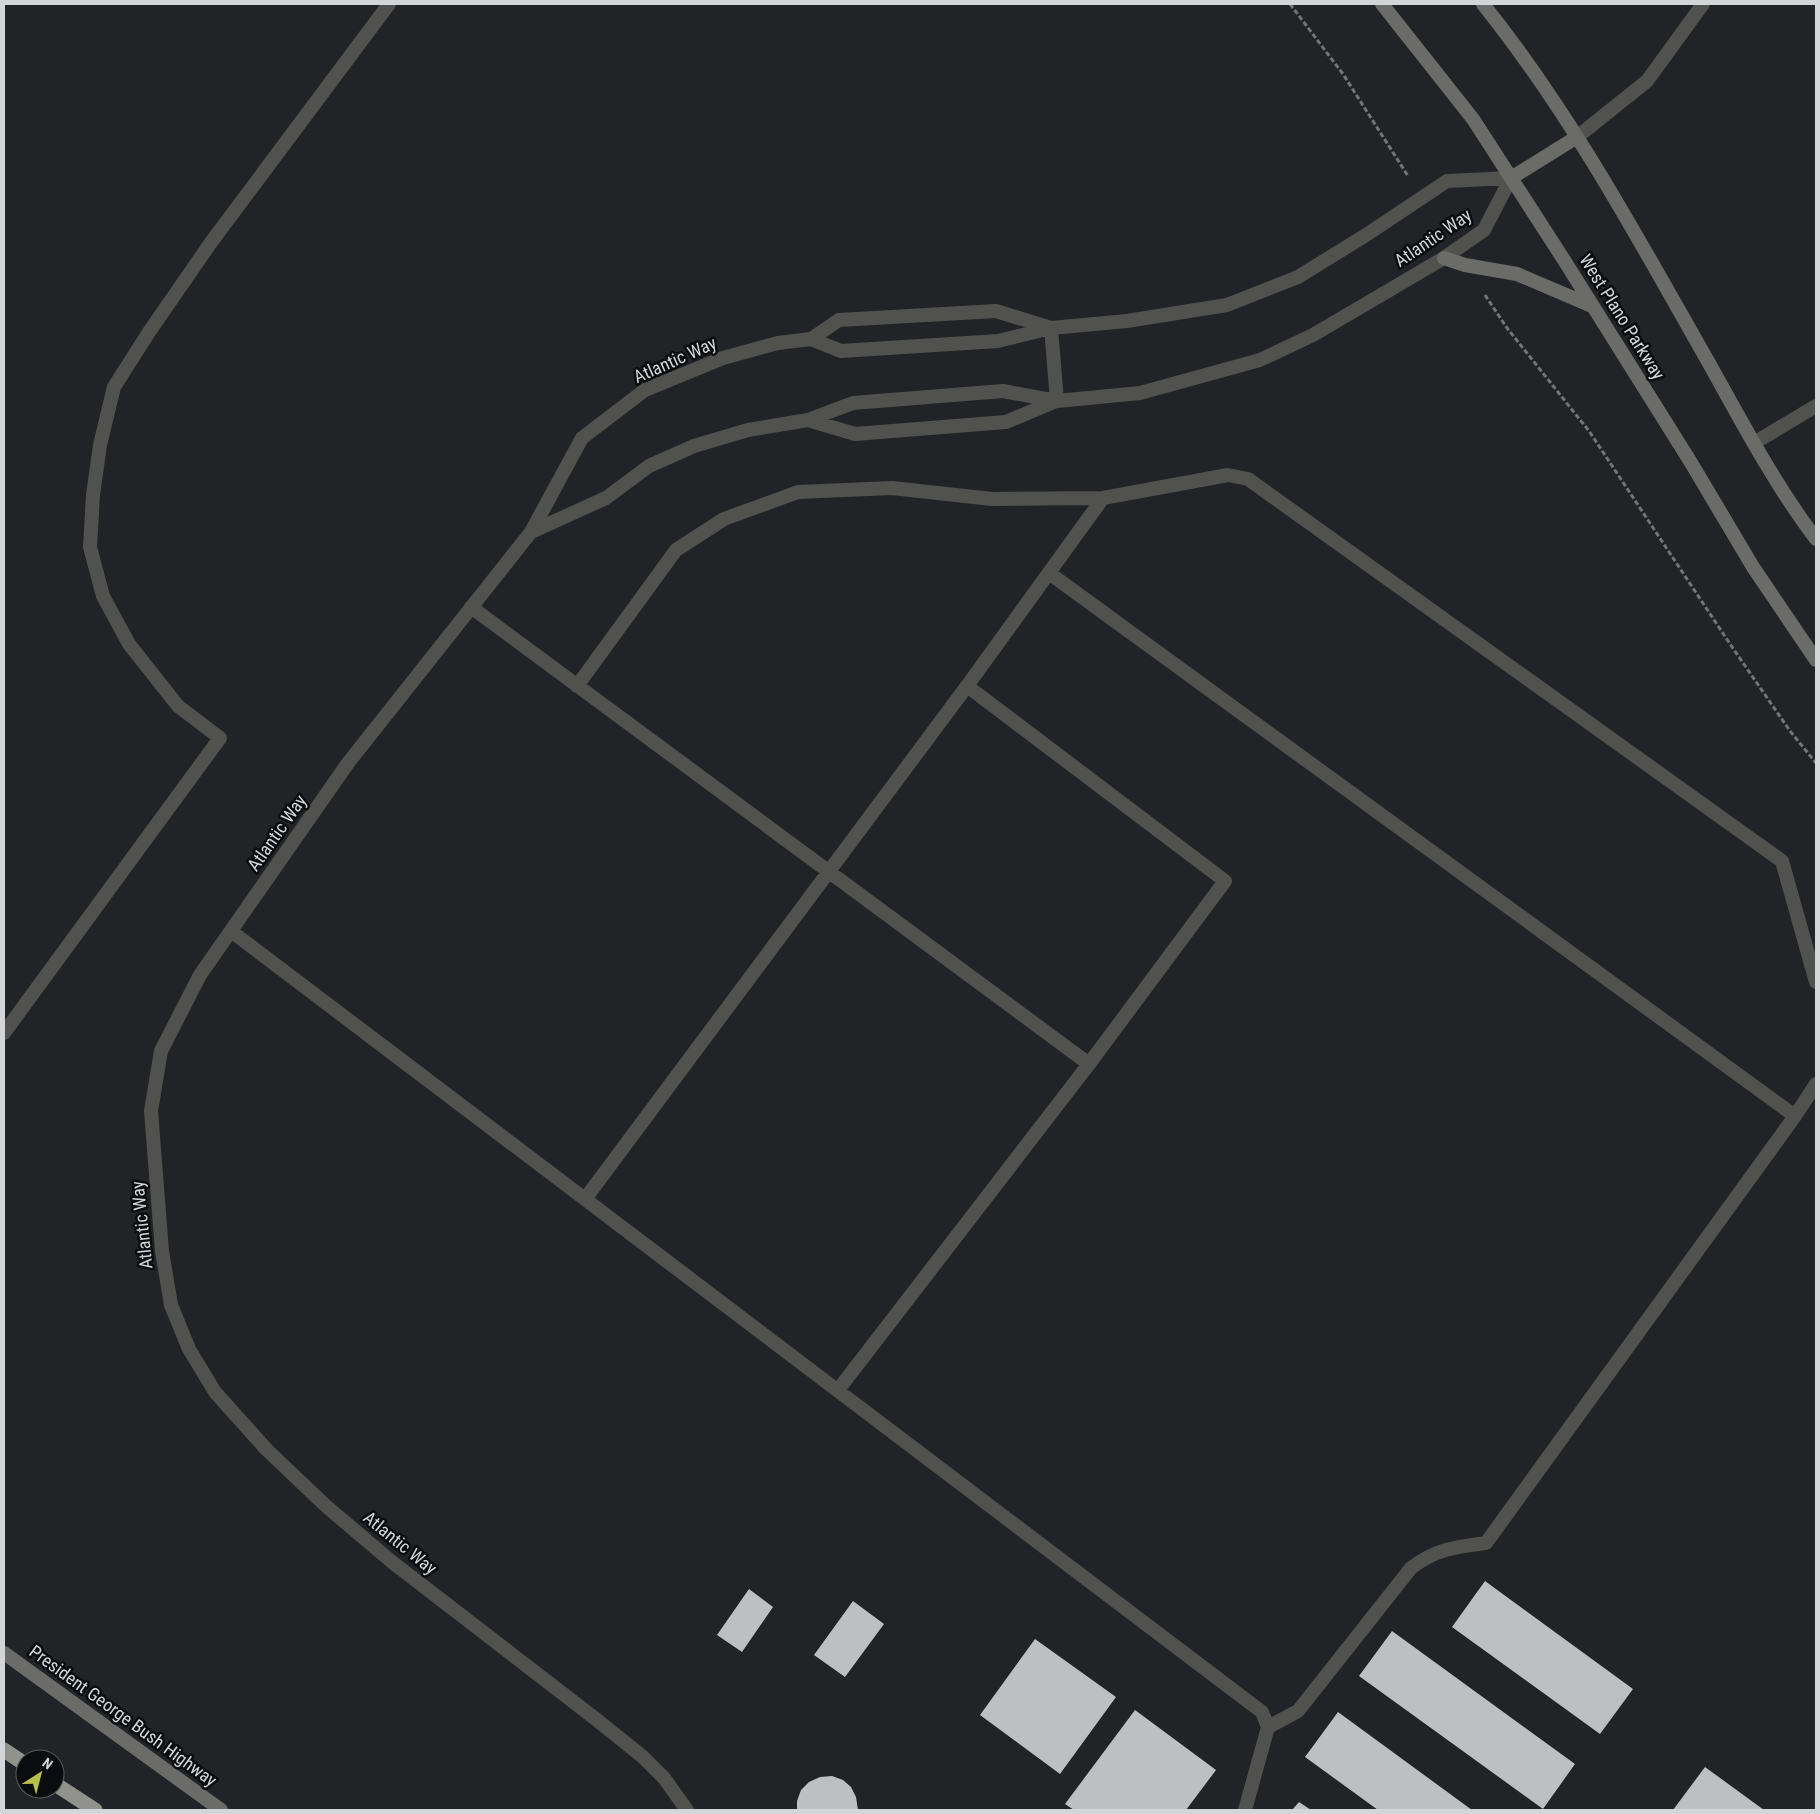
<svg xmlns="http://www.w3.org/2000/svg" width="1820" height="1814" font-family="'Roboto Condensed',sans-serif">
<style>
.building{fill:#bdbfc3}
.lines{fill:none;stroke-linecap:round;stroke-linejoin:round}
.path{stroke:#727476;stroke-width:3;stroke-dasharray:5 2.5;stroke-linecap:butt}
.service{stroke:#515150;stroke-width:14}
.secondary{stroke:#6b6b69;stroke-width:14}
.motorway{stroke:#91918d;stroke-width:15}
.labels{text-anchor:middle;stroke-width:5;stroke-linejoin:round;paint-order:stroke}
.street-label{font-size:18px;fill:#d4d5d7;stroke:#0b0c0d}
</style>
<rect width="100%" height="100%" fill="#212326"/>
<!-- building -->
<path class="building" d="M1485,1581L1633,1689L1600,1734L1452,1627Z
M749,1589L773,1607L742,1652L717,1635Z
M853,1601L884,1624L845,1677L814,1655Z
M1392,1631L1575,1764L1543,1809L1359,1676Z
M1035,1639L1116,1697L1060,1774L980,1715Z
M1135,1710L1216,1770L1186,1810H1074L1065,1804Z
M1338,1712L1472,1810H1378L1305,1757Z
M1705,1767L1764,1810H1673Z
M832,1776L843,1780L851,1787L856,1797L858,1810H797V1801L801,1790L809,1782L820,1777Z
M1299,1802L1311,1810H1292Z"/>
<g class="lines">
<!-- path -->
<path class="path" d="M1290,4L1343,74L1408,176
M1485,295L1507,328L1589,431L1730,644L1790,731L1816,763"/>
<!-- service -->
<path class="service" d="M1577,137L1647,81L1703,4
M1051,328L1057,401
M811,339L841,351L998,341L1051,328L1127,321L1227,305L1298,277L1366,235L1447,181L1511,178
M808,420L855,434L1006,422L1056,401
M1754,443L1816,406
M531,532L606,498L649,466L694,446L748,430L808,420L853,403L1003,391L1057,401L1140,393L1260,360L1313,335L1444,258L1484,230L1511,178
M1049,573L1795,1116L1816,1084
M471,607L1089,1064L1225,881L967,686L1103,498L1228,475L1248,479L1782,861L1816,982
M577,686L676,550L724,519L798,492L892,488L992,499L1103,498
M231,931L1262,1712L1268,1727L1245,1810
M4,1033L220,738L178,706L129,644L103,596L90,547L93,495L100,445L114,387L149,332L212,241L389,4
M585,1199L967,686
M838,1390L1089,1064
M1268,1727L1298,1711L1411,1568C1436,1549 1455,1547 1486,1543L1795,1116
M687,1810L664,1778L643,1757L597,1720L392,1562L326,1506L266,1449L215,1392L189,1349L171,1305L162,1251L151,1111L161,1051L200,975L348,763L531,532L582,438L645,390L723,358L778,343L811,339L839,320L996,311L1051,328"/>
<!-- secondary -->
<path class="secondary" d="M1382,4L1473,119L1564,260L1690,461L1753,567L1816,660
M1483,4C1572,115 1640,242 1710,365C1743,424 1775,485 1816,539
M1511,178L1577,137
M1444,258L1465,265L1517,274L1592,306
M4,1653L221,1810"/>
<!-- motorway -->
<path class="motorway" d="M4,1750L25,1764
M55,1784L95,1810"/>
</g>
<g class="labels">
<!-- street labels -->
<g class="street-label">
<text transform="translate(1433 238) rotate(-34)" y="6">Atlantic Way</text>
<text transform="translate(1622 317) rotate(58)" y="6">West Plano Parkway</text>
<text transform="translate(675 360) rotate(-24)" y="6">Atlantic Way</text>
<text transform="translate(277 833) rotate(-55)" y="6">Atlantic Way</text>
<text transform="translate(142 1225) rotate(-96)" y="6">Atlantic Way</text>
<text transform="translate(400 1543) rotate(39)" y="6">Atlantic Way</text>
<text transform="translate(123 1716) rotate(36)" y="6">President George Bush Highway</text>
</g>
</g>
<!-- border -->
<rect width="1820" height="1814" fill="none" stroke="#d4d5d7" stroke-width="10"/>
<!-- north arrow -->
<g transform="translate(40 1774) rotate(36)"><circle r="24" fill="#0b0c0d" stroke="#5b5c5e"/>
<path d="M0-4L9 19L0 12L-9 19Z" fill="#b8c147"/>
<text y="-8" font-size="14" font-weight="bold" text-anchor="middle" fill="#d4d5d7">N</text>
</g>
</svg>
